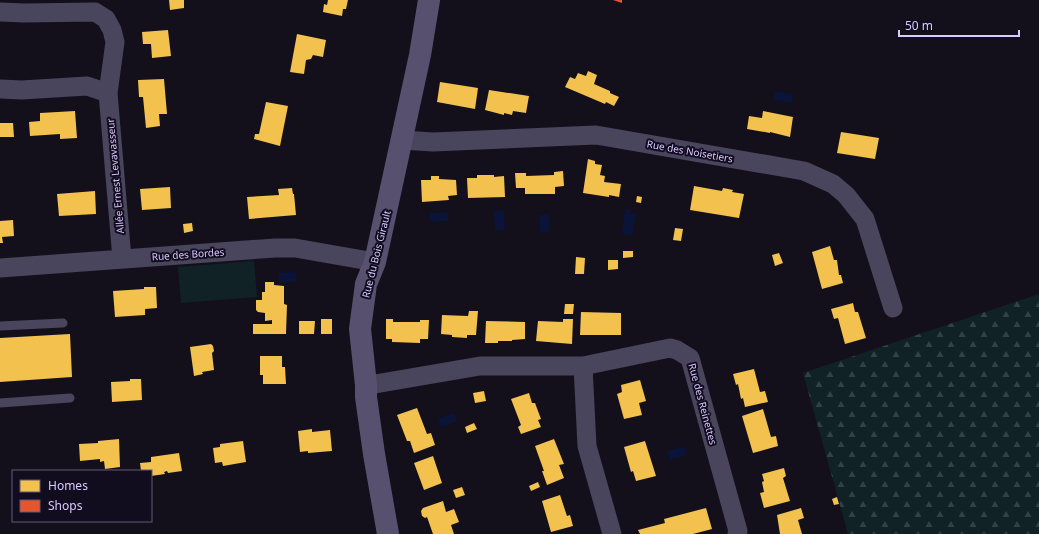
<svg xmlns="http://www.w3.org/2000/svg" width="1039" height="534" font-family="'Noto Sans',sans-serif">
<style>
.forest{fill:url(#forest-firs)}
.pitch{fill:#102226}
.water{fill:#0a1338}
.homes{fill:#f2c14e}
.shops{fill:#e4572e}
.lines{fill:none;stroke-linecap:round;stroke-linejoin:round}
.lane{stroke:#49455c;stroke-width:9}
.street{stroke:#49455c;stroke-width:19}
.secondary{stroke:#57516f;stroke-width:22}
.labels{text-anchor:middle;stroke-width:4;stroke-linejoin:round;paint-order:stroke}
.street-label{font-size:10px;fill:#d9caff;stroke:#120c1f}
</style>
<defs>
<pattern id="forest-firs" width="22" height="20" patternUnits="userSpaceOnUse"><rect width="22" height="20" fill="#102226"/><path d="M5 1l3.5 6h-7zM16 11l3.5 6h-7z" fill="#324147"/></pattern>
</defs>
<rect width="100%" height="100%" fill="#13101b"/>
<!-- forest -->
<path class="forest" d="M1039,294V534H848L803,373Z"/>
<!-- pitch -->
<path class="pitch" d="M254,261L257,297L181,303L178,267Z"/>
<!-- water -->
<path class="water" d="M775,91L793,94L792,103L773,100Z
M625,209H630L631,213L636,214L632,236L622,234Z
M504,210L505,230H495L494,211Z
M448,212V221L430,222V213Z
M549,214L550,232L540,233L539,215Z
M296,272V282H279V273Z
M454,413L457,421L441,427L438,419Z
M685,446L687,455L670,460L667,451Z"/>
<!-- homes -->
<path class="homes" d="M169,0H184V8L170,10Z
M328,0H348L346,9H343L342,16L323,12L324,4L327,5Z
M168,30L171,56L152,58L151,44H143L142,32Z
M297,34L326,40L323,57L313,55L311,59L306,60L304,74L290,72Z
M588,71L597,75L594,84L610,91V93L619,97L614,106L606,102L605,104L565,87L570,77L575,79L578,73L586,76Z
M164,79L167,114H159L160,126L146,128L143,97H139L138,80Z
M440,82L478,88L475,109L437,102Z
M489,90L529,96L526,113L513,111L512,115L504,113V115L485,110Z
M266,102L288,106L280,146L254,139L255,134H259Z
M75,111L77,138L60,139V134L30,136L29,122L40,121V113Z
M763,111L793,117L790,137L770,132V133L747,129L749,116L762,118Z
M0,123H13L14,137H0Z
M841,132L879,138L875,159L837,153Z
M588,159L595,161V164L602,165L600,175L605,176L604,182L621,184L619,197L609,195V197L583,193Z
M563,171L564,186L555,187V194H525V188H516L515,173H526V176L554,175V172Z
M477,175H494V177L504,176L505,197L468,198L467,178H477Z
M431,176H439V179L456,180L457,195L448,196L449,200L422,202L421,180H431Z
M694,186L722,191L723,188L733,190L732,192L744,194L739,218L690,210Z
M170,187L171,208L142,210L140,189Z
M292,188L293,194H294L296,215L249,219L247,197L279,195L278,189Z
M95,191L96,214L59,216L57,194Z
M637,196L642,197L641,203L636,202Z
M13,220L14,236L2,237L3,243H0V221Z
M192,223L193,231L184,233L183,224Z
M675,228L683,229L681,241L673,240Z
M830,246L834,260H837L839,275H841L843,283L822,289L812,252Z
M623,251H633V257L623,258Z
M779,253L783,263L775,266L772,255Z
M576,257L585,258L584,274H575Z
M608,260H618V269L608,270Z
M265,282H274V285L284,286V304L287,305L286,334H253V324H272V320L265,321V313L258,312L256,310V300H262V292H265Z
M144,287H156L157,308L145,309V315L115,317L113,291L144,289Z
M853,303L855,312H858L866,338L845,344L838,318L834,319L831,309Z
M565,304H574L573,314H564Z
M469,311H478L476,335H467V338L452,337V335L441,334L442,315L468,316Z
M581,312L621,313V335H580Z
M321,319H332V334H321Z
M386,319H393V322H420V320H429L428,339H420V343L392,342V339H386Z
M563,319H573L572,344L536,341L538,321L563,322Z
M299,321H315L314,334H299Z
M486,321L525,322V339L512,340V341H498V343H485Z
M70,334L72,377L0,382V338Z
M211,344L213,346L214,351L212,353L214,370L202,372L203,374L194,376L190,347Z
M260,356H282V367H285L286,384H263V375H260Z
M754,369L760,392L765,391L768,402L745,407L743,398L741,399L738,384L736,385L733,374Z
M130,379H141L142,400L112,402L111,382L130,381Z
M640,380L646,401L639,403L642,415L624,419L617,394L622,392L621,385Z
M484,391L486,401L475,403L473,393Z
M529,393L532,403H535L541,419L538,420L541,427L521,434L518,427L521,425L511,399Z
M417,408L427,434L431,433L435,445L414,453L410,441H407L397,415Z
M763,409L771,437L776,436L778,446L753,453L742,416Z
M474,423L477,429L467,433L465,427Z
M312,429V432L330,430L332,451L308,453V451L300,452L298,431Z
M119,439L120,467L105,469L104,461L100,462V459L80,461L79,444L98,443V441Z
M554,439L564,464L559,465L564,478L547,485L542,471H544L535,446Z
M243,441L246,462L223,466L222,462L215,463L213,448L220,447V444Z
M645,441L656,476L636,481L633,471L631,472L624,447Z
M179,453L182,471L168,473L167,471L164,472L165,474L151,476V471H141L140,463L151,462V457Z
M433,456L442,483L424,490L414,463Z
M784,468L786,476L783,478L790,501L764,508L760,493L764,492L762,482L764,481L762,474Z
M538,482L540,487L531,491L529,486Z
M462,487L465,495L456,498L453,490Z
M560,495L567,516L570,515L573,526L551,532L542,501Z
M837,497L839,504L834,505L832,499Z
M443,501L446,512L454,509L459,522L451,525L454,534H433L427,517L425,518L422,516L421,511L423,508Z
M706,508L712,529L693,534H640L638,530L665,523L664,519Z
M801,508L804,518L798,520L802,534H780L777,515Z"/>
<!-- shops -->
<path class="shops" d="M613,0H622V3Z"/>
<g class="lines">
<!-- lane -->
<path class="lane" d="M0,326L63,323
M0,403L70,398"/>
<!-- street -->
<path class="street" d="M0,12L24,13L95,12L106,19L112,30L115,42L108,93L122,259
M0,89L22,90L87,86L108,93
M402,140L433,142L596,135L804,171L833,184L846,195L865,219L893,308
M0,268L275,248H295L375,262
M583,366L587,446L612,534
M366,385L375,384L480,366H583L670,348L677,350L690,358L738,531L737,534"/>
<!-- secondary -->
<path class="secondary" d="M388,534L374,454L366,397V385L360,329L366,284L375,262L420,55L429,0"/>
</g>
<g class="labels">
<!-- street labels -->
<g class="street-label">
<text transform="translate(690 151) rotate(10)" y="4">Rue des Noisetiers</text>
<text transform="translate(115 176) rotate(-95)" y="4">Allée Ernest Levavasseur</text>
<text transform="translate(188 254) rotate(-4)" y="4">Rue des Bordes</text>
<text transform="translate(376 254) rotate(-76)" y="4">Rue du Bois Girault</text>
<text transform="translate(703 404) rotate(75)" y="4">Rue des Reinettes</text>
</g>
</g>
<!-- legend -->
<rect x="12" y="470" width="140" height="52" fill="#120c1f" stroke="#625879"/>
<rect x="20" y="480" width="20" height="12" fill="#f2c14e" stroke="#625879"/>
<text x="48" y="490" font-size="12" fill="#d9caff">Homes</text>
<rect x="20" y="500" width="20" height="12" fill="#e4572e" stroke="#625879"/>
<text x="48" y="510" font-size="12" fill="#d9caff">Shops</text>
<!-- scale -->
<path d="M899 30v6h120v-6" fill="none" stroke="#d9caff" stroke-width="2"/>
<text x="905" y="30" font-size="12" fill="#d9caff" stroke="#120c1f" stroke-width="3" paint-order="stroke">50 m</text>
</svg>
